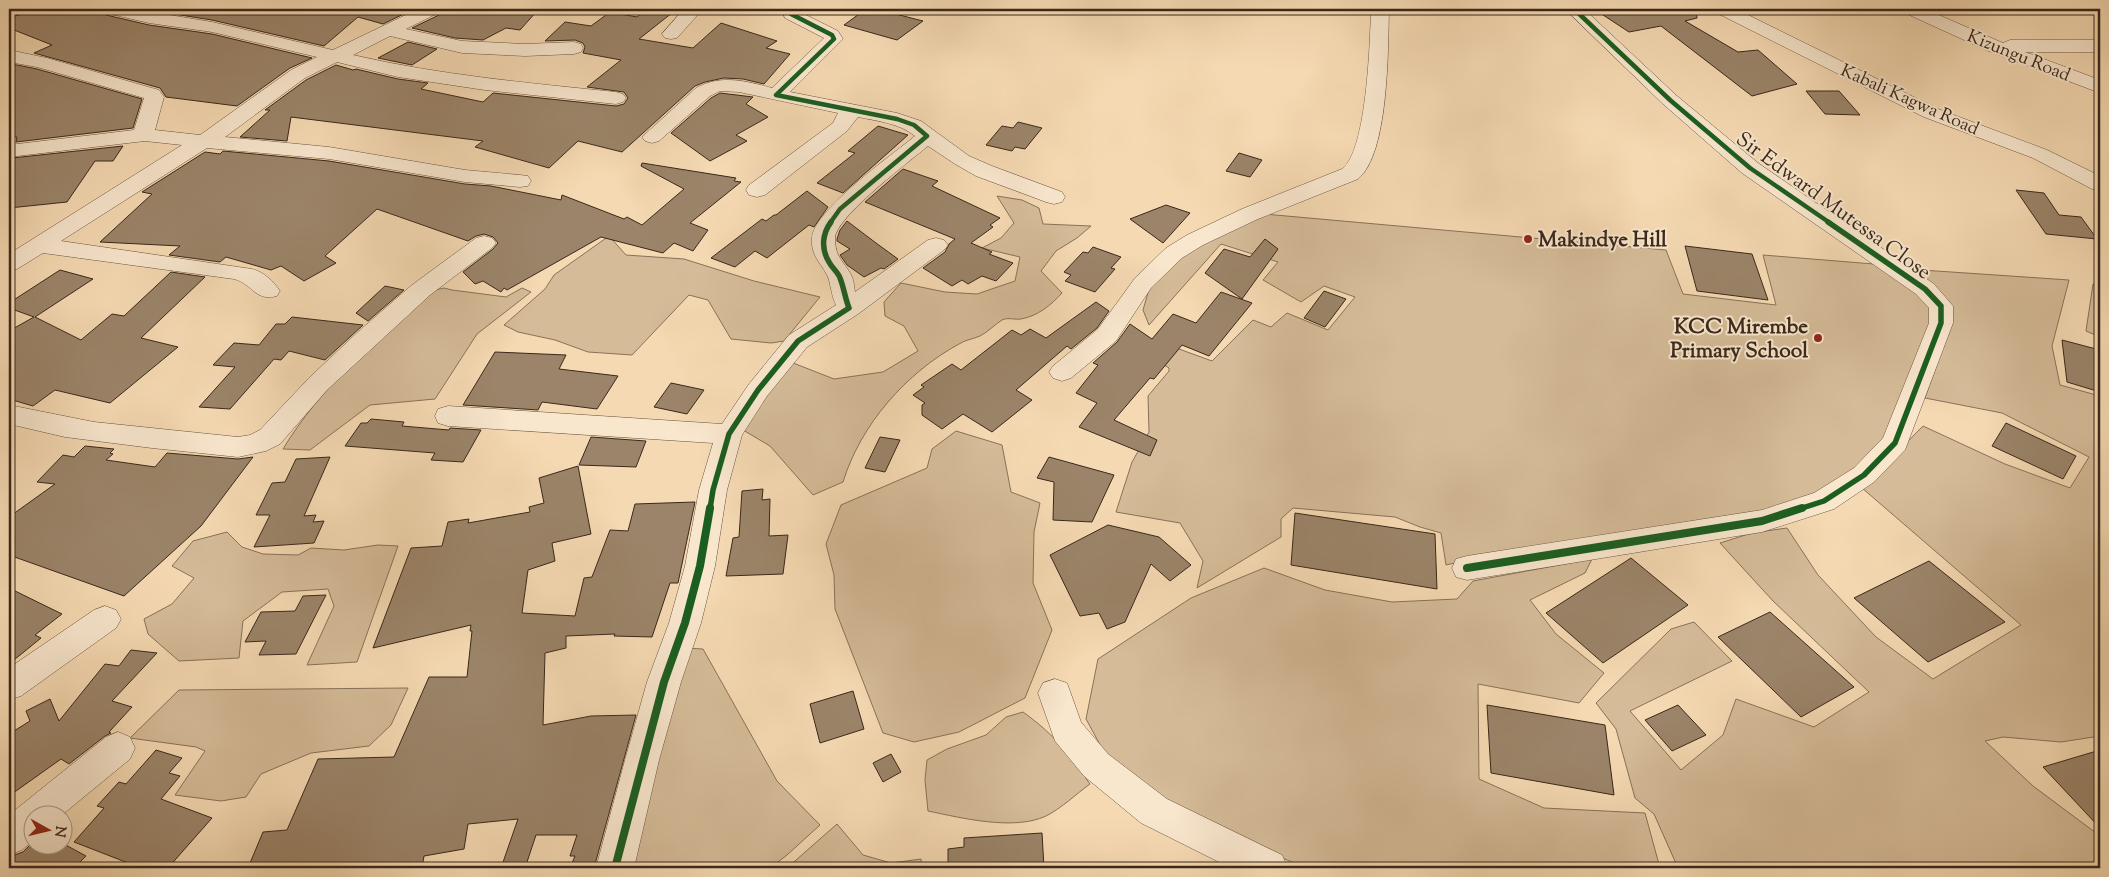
<svg xmlns="http://www.w3.org/2000/svg" width="2109" height="877" font-family="'Sorts Mill Goudy',serif">
<style>
.green{fill:#d5bb98;stroke:#887259}
.building{fill:#9b8469;stroke:#3a281a}
.lines{fill:none;stroke-linecap:round;stroke-linejoin:round}
.minor-casing{stroke:#695440;stroke-width:1}
.minor{fill:#f8e6cd;fill-rule:evenodd}
.cycleway-far2-casing{stroke:#f8e6cd;stroke-width:7}
.cycleway-far1-casing{stroke:#f8e6cd;stroke-width:9}
.cycleway-casing{stroke:#f8e6cd;stroke-width:11}
.cycleway-far2{stroke:#1b5e20;stroke-width:4.5}
.cycleway-far1{stroke:#1b5e20;stroke-width:5.5}
.cycleway{stroke:#1b5e20;stroke-width:8}
.poi-dot{fill:#8f2418;stroke:#f8e6cd;stroke-width:2}
.labels{text-anchor:middle;stroke-width:4;stroke-linejoin:round;paint-order:stroke}
.far-street-label{font-size:18px;fill:#3a281a;stroke:#f8e6cd}
.street-label{font-size:21px;fill:#3a281a;stroke:#f8e6cd}
.poi-label{font-size:21px;font-weight:bold;fill:#3a281a;stroke:#f8e6cd;text-anchor:start}
</style>
<rect width="100%" height="100%" fill="#f5d9b2"/>
<filter id="stains"><feTurbulence type="fractalNoise" baseFrequency=".004" numOctaves="4"/><feColorMatrix values="0 0 0 0 .2 0 0 0 0 .09 0 0 0 0 .02 0 0 0 .5 -.17"/></filter>
<radialGradient id="worn" r=".72"><stop offset=".6" stop-color="#630" stop-opacity="0"/><stop offset="1" stop-color="#630" stop-opacity=".3"/></radialGradient>
<!-- green -->
<path class="green" d="M997,196L1022,200L1039,208L1043,224L1091,226L1077,238L1056,251L1041,271L1062,293C1051,305 1038,316 1021,319C1015,320 1008,317 1002,320C994,325 988,332 980,336C973,339 965,340 959,344C906,373 861,424 843,482L813,495L770,446L743,430L783,359L834,379L883,372L918,351L904,326L885,316L884,302L901,283L945,292L977,294L1015,281L1020,257L982,248L1001,238L1014,223Z
M1264,214L1666,250L1683,294L1776,305L1763,255L1886,265L1931,304L1935,319L1882,445L1818,498L1777,511L1495,554L1446,565L1441,533L1420,527L1395,517L1293,508L1281,519V537L1197,588L1203,561L1180,523L1116,512L1132,462L1149,432L1148,396L1169,371V368L1142,352L1157,341L1212,361L1253,320L1271,327L1287,313L1328,330L1355,297L1324,286L1301,302L1263,280L1278,262L1221,244L1149,325L1143,310L1150,286L1191,250Z
M609,236L626,255L684,259L754,281L820,297L784,341L771,343L731,339L708,300L689,295L632,355L588,352L555,340L518,332L504,325L545,289L554,275Z
M1907,269L2069,280L2052,346L2060,385L2100,396V736L2061,742L2003,737L1985,741L2033,786L2100,836V868H1678L1654,814L1635,798L1616,729L1596,703L1671,629L1694,622L1732,661L1630,711L1681,770L1723,735L1736,699L1814,727L1869,692L1773,601L1720,543L1752,533L1787,528L1818,575L1876,637L1933,679L2021,625L1862,488L1923,426L2005,464L2070,488L2089,457L2002,413L1925,398L1950,327Z
M2093,284H2100V337L2086,331Z
M444,288L452,290L506,297L522,288L531,292L477,334L435,399L370,405L310,450L283,449C321,386 377,340 431,291Z
M956,431L1002,445L1011,492L1040,503L1034,532L1033,583L1052,630L1025,698L959,732L914,742L883,733L835,609L834,575L826,544L841,505L927,468L932,449Z
M227,532L242,547L263,554L298,555L311,548L344,550L378,545L398,546L357,662L307,665L334,606L328,589L282,592L243,621L239,658L179,661L148,634L144,619L172,604L194,578L172,566L193,541Z
M1592,559L1585,573L1530,600L1556,634L1604,673L1579,703L1478,684L1479,779L1544,808L1645,813L1660,868H1307L1245,843L1160,801L1104,752L1086,719L1098,659L1191,598L1264,568L1325,590L1392,602L1457,599L1473,581Z
M685,648L703,649L777,781L820,825L787,855L770,868H618L621,842Z
M408,688L391,725L369,746L311,753L261,774L246,797L221,801L175,795L205,751L196,747L130,738L179,690Z
M1023,712C1055,735 1067,752 1090,784C1076,794 1062,808 1046,816C1014,831 962,818 928,811L925,780L927,760L947,749L986,735L1006,717Z
M837,824L863,855L891,863L921,859L922,868H787Z"/>
<!-- building -->
<path class="building" d="M38,9H101L106,15L149,25L212,34L312,58L290,68L237,106L166,97L160,88L34,53L52,45L9,28V18Z
M143,9H414L383,24L358,17L324,46L212,20Z
M443,9H542L537,11L520,30L506,28L483,40L455,38L412,28L439,15Z
M645,9H677L639,39L693,48L721,23L777,41L766,48L790,54L764,84L743,79L724,78L705,82L695,86L622,152L578,141L549,168L475,147L483,141L291,117L287,141L240,137L270,110H265L306,80L336,65L353,70L356,69L398,79L428,83L421,89L483,102L493,93L616,106L624,104L628,98L624,92L587,87L621,60L583,53L585,47L583,43L575,40L545,41L565,22L591,26L610,12L637,17Z
M866,9H876L923,21L897,40L844,25Z
M1594,9H1696L1697,18L1685,21L1738,52L1758,50L1797,84L1752,96L1661,26L1629,32Z
M408,42L437,49L412,65L378,58Z
M12,64L37,69L142,99L133,128L16,142L17,137H9V66Z
M1806,91H1839L1860,115L1825,114Z
M720,93L753,97L746,104L768,117L736,135L747,141L710,161L671,133L711,98Z
M1018,122L1042,128L1025,149L1015,147L1012,151L986,145L1002,126L1013,128Z
M878,126L908,135L843,193L817,183L855,153L848,151Z
M123,146L113,161H95L67,202L9,208V173L12,158Z
M223,151L329,161L465,184L491,186L561,200L562,195L624,219L627,217L642,225L684,189L641,166L642,163L736,178L734,181L741,182L690,223L708,230L693,251L674,243L663,253L601,237L507,290L504,288L501,292L483,281L475,284L463,272L493,249L498,243L493,237L484,234L476,236L468,241L377,209L325,256L336,263L304,281L281,266L271,270L226,257L220,262L169,255L180,246L100,242L152,194L142,192L205,152L220,154Z
M1239,153L1262,160L1250,177L1226,171Z
M903,169L938,181L932,186L1000,218L990,225L993,227L971,243L992,252L989,254L1013,263L996,281L982,276L968,284L962,280L952,286L923,268L945,252L949,244L955,239L865,202Z
M2016,190L2044,193L2059,215L2081,217L2097,239L2046,234Z
M807,191L828,207L814,227L809,225L767,258L755,251L735,267L711,258L762,219L766,221L774,215H776Z
M1166,205L1190,213L1163,243L1130,219Z
M847,221L876,243L898,259L884,269L881,268L864,277L847,265L840,255L850,249L837,241V239L840,230Z
M1265,239L1278,249L1242,299L1205,273L1224,249L1250,257Z
M1685,246L1752,254L1768,300L1697,291Z
M1093,247L1121,257L1111,268L1115,269L1095,292L1065,281L1071,275L1064,272L1083,252L1088,253Z
M60,270L93,279L35,317L81,340L112,314L124,316L171,272L205,277L141,338L178,347L110,403L55,390L33,406L9,399V331L34,317L9,308V303Z
M385,286L404,290L368,321L356,313Z
M1324,291L1346,299L1325,327L1304,318Z
M1221,292L1252,303L1209,356L1182,345L1154,379L1150,378L1114,420L1157,440L1150,456L1079,427L1097,403L1076,393L1098,365L1093,363L1117,342L1130,324L1152,339L1173,314L1196,323Z
M1096,302L1109,311L1097,328L1071,349L1067,346L1016,390L1032,400L992,432L963,414L942,429L922,415V405L925,403L913,395L924,387L921,385L952,364L961,370L1012,330L1021,335L1030,329L1046,338Z
M292,317L363,325L325,360L289,351L281,360L274,359L230,409L199,407L235,367L213,365L234,343L259,345L276,324H285Z
M2062,340L2100,350V392L2067,382Z
M495,352L566,355L559,369L618,376L597,409L542,402L538,410L463,405Z
M671,383L704,390L687,414L654,407Z
M371,419L404,422L402,426L449,430L450,428L481,430L463,462L431,460L435,453L345,446L361,423H367Z
M2006,423L2076,456L2063,479L1992,446Z
M591,437L646,441L636,467L579,465Z
M880,437L900,440L885,472L865,468Z
M85,446L114,449L110,453L113,454L106,460L155,467L167,453L238,459L253,457L201,526L124,596L9,555V517L55,484L37,482L63,455L74,457Z
M330,457L304,516L316,515L313,522L324,521L314,543L254,547L270,515H256L272,483L285,482L296,459Z
M1049,457L1114,475L1092,522L1053,520L1054,482L1037,478Z
M578,466L591,534L552,543L555,561L528,570L522,613L575,616L584,578L592,577L610,530L628,531L635,504L695,502L678,583H670L652,637L614,636L615,634L566,636V648L545,653L543,725L591,716L636,715L594,868H570L575,856H570L577,835H536L525,868H501L518,819L468,824L464,849L424,856L422,868H248L263,832L287,830L318,759L394,757L429,677H467L472,631H470L471,625L373,648L411,548L442,546L448,522L469,519L468,523L530,512L529,507L544,503L539,478Z
M763,489L762,500L770,499L769,536L788,535L783,574L726,576L733,538L739,537L742,491Z
M1295,513L1435,534L1437,589L1291,565Z
M1108,525L1159,537L1191,565L1170,581L1151,564L1125,622L1107,629L1099,613L1080,616L1050,555Z
M1631,558L1688,605L1603,663L1546,613Z
M1929,561L2005,622L1928,662L1854,598Z
M9,588L62,614L35,635L41,638L9,664Z
M326,595L296,654L259,655L266,641L245,642L261,612L295,611L303,596Z
M1770,612L1854,687L1801,717L1718,637Z
M131,650L157,653L112,701L132,707L109,732L111,733L105,736L69,764L61,759L9,796V734L30,721L26,711L50,699L59,721L105,664L119,666Z
M853,691L864,729L820,743L810,704Z
M1487,705L1605,725L1614,795L1491,773Z
M1678,705L1706,735L1672,751L1645,720Z
M156,750L182,758L169,773L180,776L161,799L212,818L168,868H141L74,842L104,808L97,806L119,782L126,784Z
M2100,750V828L2043,767Z
M891,754L901,772L883,782L873,763Z
M1042,833L1044,868H948V849L964,847V838Z
M32,843L62,844V843L86,856L74,868H9V857L23,852Z"/>
<g class="lines">
<!-- minor casing -->
<g class="minor-casing">
<path id="minor" d="M103,9H133L212,22L333,50L418,9H441L438,13L406,29L462,41L525,44L574,42L581,44L583,48L581,52L574,54L525,56L462,53L390,36L353,55C439,75 528,83 616,92L623,94L626,98L623,102L616,104L485,90L398,77L337,62L305,78L225,137L329,147L465,170L520,175L528,176L531,181L528,186L520,187L465,182L329,159L207,148L61,241L252,269C264,272 273,281 280,291L277,296C255,302 253,284 234,279L43,253L17,269L9,271V254L182,145L145,141L9,157V145L134,130L144,98L37,67L9,62V50L47,58L159,90L164,97L155,130L200,135L291,70L317,57L212,32L149,23L106,13Z
M684,9H703L677,38L671,39L665,38L662,34Z
M781,9H799L800,12L838,31L843,39L790,92L897,113L921,121L969,156L992,166L1062,192L1065,197L1062,202L1054,204L1046,202L976,176L955,164L928,146C909,162 834,218 835,239C835,259 846,263 852,277C854,281 854,287 855,292L928,240L936,238L944,240L948,245L944,250L858,314L807,347L767,396L742,435L727,490L715,566L701,623L681,682L659,760L634,868H596L625,760L647,682L669,623L685,566L699,490L713,443L448,426L438,423L435,416L438,409L448,406L722,424L749,384L789,335L836,305C832,297 831,288 829,280C825,266 810,258 812,238C814,210 892,155 915,136C899,123 877,121 858,117L847,131L765,195L757,197L749,195L746,190L749,185L833,123L838,113L739,92L720,91L710,96L659,141L652,143L645,141L642,137L696,88C721,74 746,81 772,88L824,38L785,18Z
M1371,9H1389C1388,48 1389,154 1358,179L1258,219L1203,245L1182,258L1151,288L1116,341L1071,378L1062,381L1053,378L1049,372L1053,366L1098,329L1135,278L1166,248L1187,235L1242,209L1342,169C1367,151 1370,41 1371,9Z
M1565,9H1584L1677,96L1758,163L1934,284L1953,306V323L1905,450L1874,482L1834,509L1762,532L1467,580L1456,577L1452,568L1456,559L1467,556L1762,510L1814,493L1854,468L1883,438L1929,323V308L1916,294L1742,173L1663,104Z
M1714,9H1736L1938,109L2047,150L2100,176V190L2092,189L2033,158L1924,117L1717,13Z
M1902,9H1925L2003,43L2010,40H2100V52H2025L2100,80V93L1986,50L1905,13Z
M484,236L492,238L496,243L492,248L430,295L327,390L280,444L266,451L238,457L152,448L65,437L9,424V405L94,422L238,437L250,435L260,430L309,378L359,331L412,285L476,238Z
M105,606L116,610L121,619L116,628L21,696L9,700V668L94,610Z
M1055,679L1067,683L1081,722L1108,754L1167,799L1282,855L1288,868H1231L1141,823L1084,776L1055,741L1038,693L1043,683Z
M118,732L130,737L135,748L130,759L62,815L32,814V841L22,850L9,855V815L106,737Z"/>
</g>
<!-- minor -->
<use href="#minor" class="minor"/>
<!-- cycleway-far2 casing -->
<g class="cycleway-far2-casing">
<path id="cycleway-far2" d="M790,9L791,14L832,35L834,39L776,95L897,119L914,125L927,136L840,209L830,223
M1574,9L1670,100L1750,168L1830,223"/>
</g>
<!-- cycleway-far1 casing -->
<g class="cycleway-far1-casing">
<path id="cycleway-far1" d="M710,509L713,490L729,434L758,390L798,341L849,308C845,298 844,288 840,278C838,272 832,268 829,262C821,249 822,234 831,222
M1799,509L1824,501L1864,475L1895,443L1941,323V306L1925,289L1828,222"/>
</g>
<!-- cycleway casing -->
<g class="cycleway-casing">
<path id="cycleway" d="M1467,568L1762,521L1802,508
M615,868L664,682L685,623L700,566L710,508"/>
</g>
<!-- cycleway-far2 -->
<use href="#cycleway-far2" class="cycleway-far2"/>
<!-- cycleway-far1 -->
<use href="#cycleway-far1" class="cycleway-far1"/>
<!-- cycleway -->
<use href="#cycleway" class="cycleway"/>
</g>
<!-- markers -->
<g class="poi-dot">
<circle cx="1528" cy="239" r="5"/>
<circle cx="1818" cy="338" r="5"/>
</g>
<g class="labels">
<!-- far-street labels -->
<g class="far-street-label">
<text transform="translate(2019 55) rotate(22)" y="6">Kizungu Road</text>
<text transform="translate(1910 99) rotate(24)" y="6">Kabali Kagwa Road</text>
</g>
<!-- street labels -->
<g class="street-label">
<text transform="translate(1834 205) rotate(36)" y="7">Sir Edward Mutessa Close</text>
</g>
<!-- poi labels -->
<g class="poi-label">
<text x="1538" y="246">Makindye Hill</text>
<text x="1808" y="333" text-anchor="end">KCC Mirembe<tspan x="1808" dy="24">Primary School</tspan></text>
</g>
</g>
<!-- margin -->
<rect width="2109" height="877" fill="none" stroke="#f5d9b2" stroke-width="30"/>
<rect x="10" y="10" width="2089" height="857" fill="none" stroke="#3a281a" stroke-width="2.5"/>
<rect x="15" y="15" width="2079" height="847" fill="none" stroke="#3a281a"/>
<!-- north arrow -->
<g transform="translate(48 830) rotate(98)"><circle r="24" fill="#f8e6cd" stroke="#ac9a85"/>
<path d="M0-4L9 19L0 12L-9 19Z" fill="#8f2418"/>
<text y="-8" font-size="14" font-weight="bold" text-anchor="middle" fill="#3a281a">N</text>
</g>
<rect width="100%" height="100%" filter="url(#stains)"/>
<rect width="100%" height="100%" fill="url(#worn)"/>
</svg>
